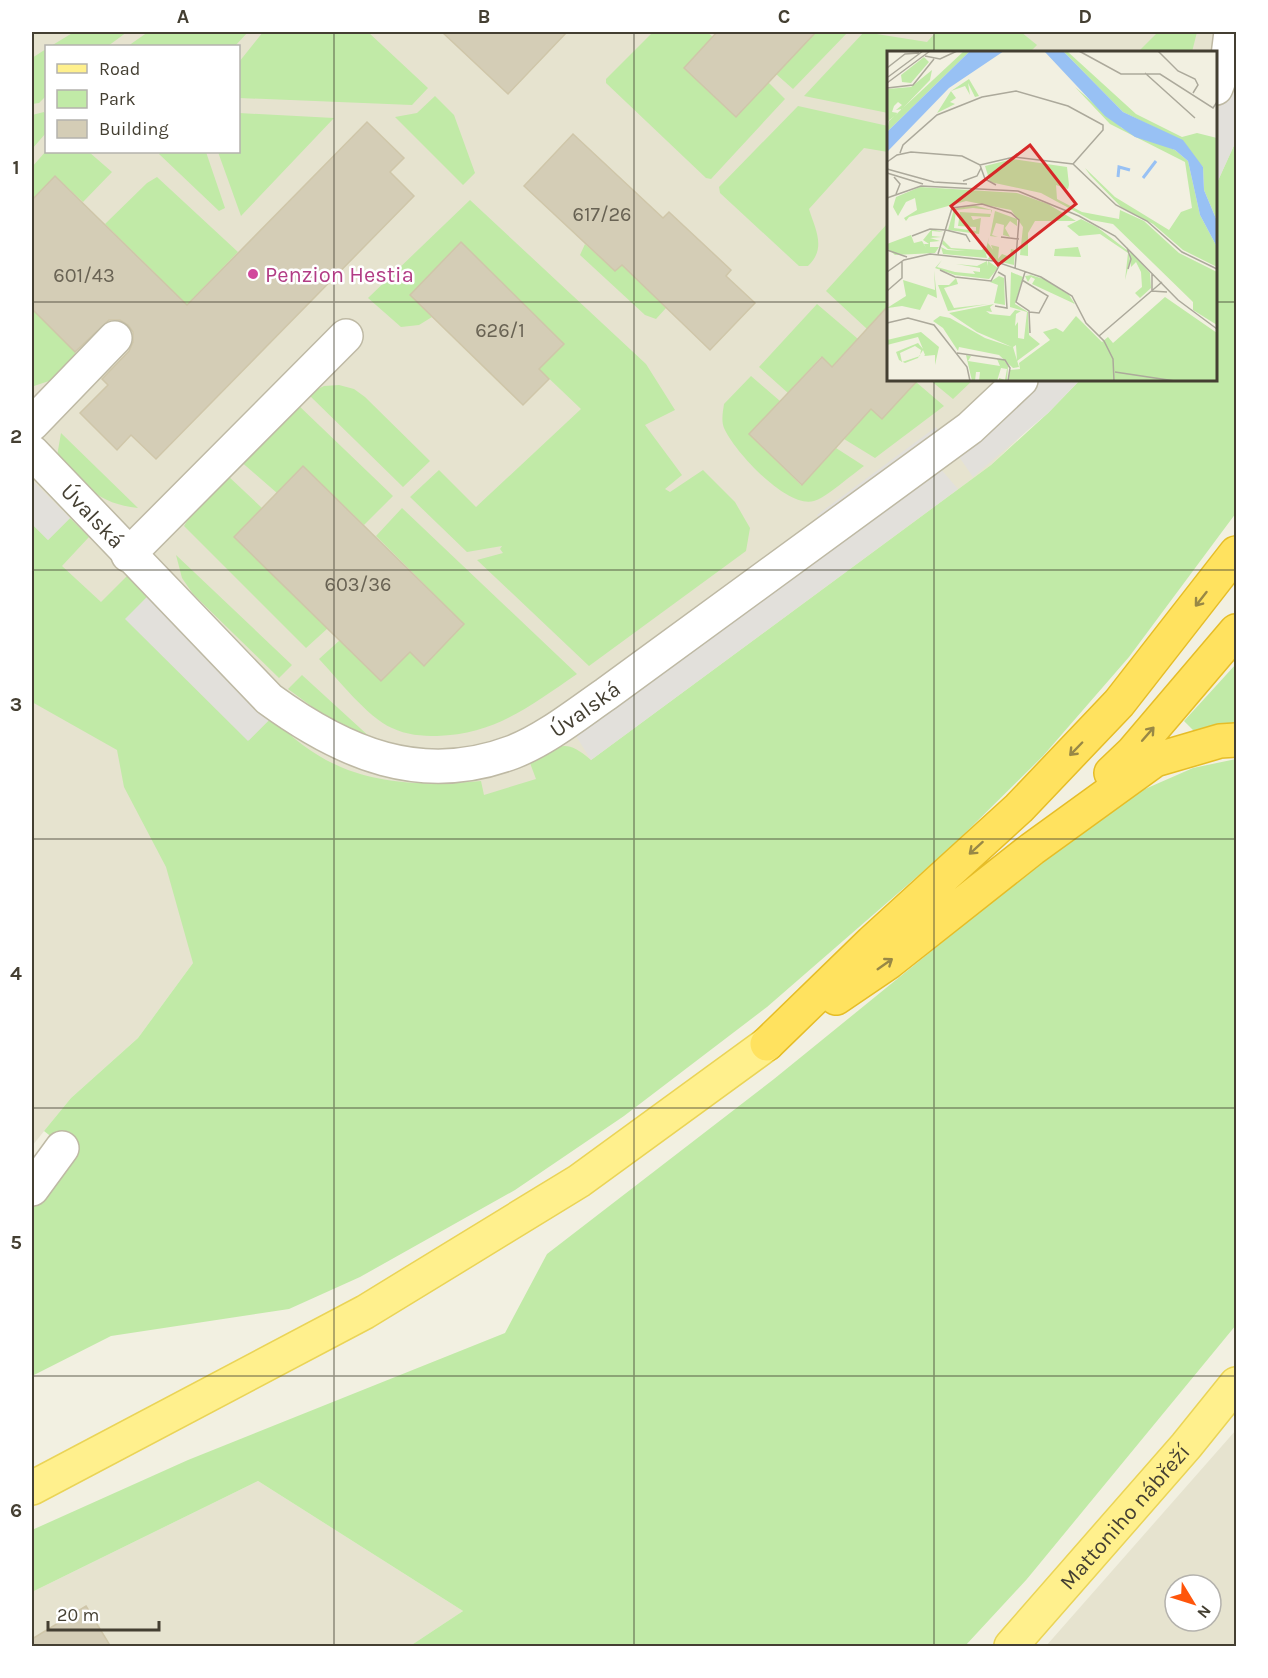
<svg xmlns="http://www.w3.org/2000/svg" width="1268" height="1678" font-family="Karla,sans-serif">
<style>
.residential{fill:#e6e3cf;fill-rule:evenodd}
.green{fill:#c1eaa7}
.parking{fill:#e2e0db}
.building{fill:#d4cdb6;stroke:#cfc6a9;stroke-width:1.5}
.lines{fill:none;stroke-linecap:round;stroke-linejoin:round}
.minor-casing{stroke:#beb9a4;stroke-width:36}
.major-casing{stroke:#ead457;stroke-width:36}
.highway-casing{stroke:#e6bd27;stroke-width:36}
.minor{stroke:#fff;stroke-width:33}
.major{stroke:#fff08d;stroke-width:33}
.highway{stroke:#ffe25f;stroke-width:33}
.oneway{stroke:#988846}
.grid{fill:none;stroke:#443f32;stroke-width:1.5;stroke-opacity:0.55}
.hotel-dot{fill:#d1479c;stroke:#fff;stroke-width:2}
.labels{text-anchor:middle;stroke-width:5;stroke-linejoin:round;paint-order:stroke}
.number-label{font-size:20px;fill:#686253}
.hotel-label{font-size:22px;fill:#b23c85;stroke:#fff;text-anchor:start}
.street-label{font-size:22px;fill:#443f32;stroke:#fff}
.inset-river{fill:none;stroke:#98c1f4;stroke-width:3}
.inset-road{fill:none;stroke:#aca99b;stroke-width:1.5}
.view{fill:#d62828;fill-opacity:0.15;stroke:#d62828;stroke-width:3}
.inset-edge{fill:none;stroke:#443f32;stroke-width:3}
.neatline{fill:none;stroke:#443f32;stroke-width:2}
.grid-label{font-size:20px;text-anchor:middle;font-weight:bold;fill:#443f32}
</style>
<rect width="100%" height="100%" fill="#f2f0e1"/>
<!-- residential -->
<path class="residential" d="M32,32H1236V141L1216,185V52H888V380H1080L991,465L591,760L193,963L138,1038L71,1098L32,1146ZM46,46H238V152H46Z
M1236,1430V1646H1046ZM1175,1585H1211V1621H1175Z
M258,1481L463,1611L410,1646H32V1592Z"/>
<!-- green -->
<path class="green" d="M74,32H127L108,46H51Z
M148,32H248L235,46H128Z
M263,32H368L428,88L412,105L239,98V62Z
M653,32H707L713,37L684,68L735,116L768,82L785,99L711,179L706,178L606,83V79Z
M798,32H848L793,89L776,74L808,40Z
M864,32L927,42L936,32H1021L1037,45L1030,52H888V113L804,96Z
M1158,32H1197L1192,52H1138Z
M46,49V96L39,103L32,104V58Z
M435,96L454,115L475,173L463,185L395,117L417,113Z
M798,106L888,126V152L864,148L809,209C815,229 827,248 808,266H799L720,193L719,187Z
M44,112L46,115V133L32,149V115Z
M239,113L334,118L241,216L218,152H238Z
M1236,141V513L1129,657L1043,756L950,848L767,1007L624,1116L515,1190L360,1277L289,1309L111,1336L32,1376V1207L72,1153L44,1131L71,1098L138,1038L193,963L166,867L124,787L117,750L32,702V524L48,540L70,518L89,537L62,566L101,602L128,575L149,595L126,619L249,740L272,717C332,782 397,788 481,781L484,795L536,779L530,763C559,747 563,736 591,760L991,465L1048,413L1080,380H1216V185Z
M46,151L89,152L112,172L83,202L55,176L32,200V167Z
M161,152H206L225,208L219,211L159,154Z
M157,177L238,252L165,327L155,273L105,224L147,183Z
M470,200L646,364L675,410L645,425L682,475L665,489L670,492L703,470L735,502L750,528L746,551L589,666L477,560L503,553L500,549L502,546L467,552L410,497L439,470L476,507L581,409L539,369L564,344L461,242L410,295L432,317L419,325L401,327L368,298Z
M887,224L888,306L867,329L826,291Z
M585,244L615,271L622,265L666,308L656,319L645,315L580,255Z
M817,304L858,339L832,367L821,357L788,393L759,367Z
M32,309L76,353L55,379L34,386L32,383Z
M751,376L780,401L749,434L801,485L836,448L864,466C854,473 824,499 814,501C787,509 734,451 724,428C721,421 723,411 724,404Z
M930,380H973L953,399Z
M916,382L944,406L875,458L844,439L871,409L882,419Z
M339,385L354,389L365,397L430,461L403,487L308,394L324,386Z
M296,403L393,496L364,525L303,466L277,493L239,460Z
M61,433L138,508C98,504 83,484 57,456Z
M227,475L262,508L328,628L306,648L184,526L196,506Z
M402,508L577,674C530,706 496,734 437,736C422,736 406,735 392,728C367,717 338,679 319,659L340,640L410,652L424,666L464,624L376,536Z
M176,555L292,665L279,678L193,594L182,578Z
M1236,664V723L1194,731L1184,721Z
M302,675L372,739L326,717L288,689Z
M1236,759V1325L1027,1579L965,1646H410L463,1611L258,1481L32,1592V1530L188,1460L505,1333L547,1254L774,1079L1088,824L1129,796L1193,768Z"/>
<!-- parking -->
<path class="parking" d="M1236,68V141L1216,185V115Z
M1038,380H1080L1048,413L973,477L957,454Z
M936,427L944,438L826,527L817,515Z
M939,467L958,489L591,760L576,736Z
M32,480L70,518L48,540L32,524Z
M149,595L272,717L248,741L125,619Z"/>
<!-- building -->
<path class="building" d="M442,32H567L508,94Z
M717,32H816L736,117L684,68Z
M367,122L404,158L390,172L414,196L156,459L131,435L117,450L80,413L108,385L102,379L129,351L133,342V332L128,325L120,320H109L75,352L32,309V200L55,176L187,305Z
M573,134L663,218L669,212L731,270L726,276L755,303L710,350L622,265L615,271L524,186Z
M461,242L564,344L539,369L549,379L523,405L410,295Z
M888,306V380H918L882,419L871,409L802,485L749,434L822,357L832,367Z
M303,466L464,624L424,666L410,652L381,681L234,537Z
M86,1606L111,1647H32V1639Z"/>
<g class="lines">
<!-- minor casing -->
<g class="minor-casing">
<g id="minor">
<path d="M1216,88L1228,56L1231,32"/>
<path d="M32,424L115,338"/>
<path id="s1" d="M32,452L269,699C343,753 421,787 513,752C546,739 577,714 606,694L970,428L1021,380"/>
<path d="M128,555L346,336"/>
<path d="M32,1189L62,1148"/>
</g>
</g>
<!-- major casing -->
<g class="major-casing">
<g id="major">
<path d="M32,1488L365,1312L579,1181L767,1044"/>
<path id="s2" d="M1011,1646L1186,1446L1236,1384"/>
</g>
</g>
<!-- highway casing -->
<g class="highway-casing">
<path id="highway" d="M1111,773L1133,752L1236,631
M836,998L889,962L1032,849L1155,760L1220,741L1236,740
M767,1044L872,942L1019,808L1119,703L1236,553"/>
</g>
<!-- minor -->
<use href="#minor" class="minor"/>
<!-- major -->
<use href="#major" class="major"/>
<!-- highway -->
<use href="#highway" class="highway"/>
</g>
<!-- one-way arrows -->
<defs><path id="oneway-shaft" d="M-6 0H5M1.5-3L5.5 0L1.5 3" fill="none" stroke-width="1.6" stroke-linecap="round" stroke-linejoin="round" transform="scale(1.5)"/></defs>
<g class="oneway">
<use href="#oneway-shaft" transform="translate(1201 599) rotate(128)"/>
<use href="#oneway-shaft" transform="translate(1148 734) rotate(-49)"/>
<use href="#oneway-shaft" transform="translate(1076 749) rotate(134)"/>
<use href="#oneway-shaft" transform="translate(976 848) rotate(138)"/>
<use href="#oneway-shaft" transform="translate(885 964) rotate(-35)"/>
</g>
<!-- grid -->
<path class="grid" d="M334,32V1646M634,32V1646M934,32V52M32,302H888M1216,302H1236M934,380V1646M32,570H1236M32,839H1236M32,1108H1236M32,1376H1236"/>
<!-- markers -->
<circle class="hotel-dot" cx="253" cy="274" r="6"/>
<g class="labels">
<!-- number labels -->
<g class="number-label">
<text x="602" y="221">617/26</text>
<text x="84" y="282">601/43</text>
<text x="500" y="337">626/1</text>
<text x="358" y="591">603/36</text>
</g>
<!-- hotel labels -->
<g class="hotel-label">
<text x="265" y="282">Penzion Hestia</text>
</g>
<!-- street labels -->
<g class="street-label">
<text dy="8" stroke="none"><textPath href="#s1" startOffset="88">Úvalská</textPath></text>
<text dy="8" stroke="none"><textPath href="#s1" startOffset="688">Úvalská</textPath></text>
<text dy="8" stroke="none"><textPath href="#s2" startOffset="172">Mattoniho nábřeží</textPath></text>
</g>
</g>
<!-- overview -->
<g transform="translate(887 51)">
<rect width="330" height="330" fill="#f2f0e1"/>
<path d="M77,0H83L0,81L2,70ZM176,0L181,1L249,63L295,86L310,82L330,87V170L317,139L316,116L271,78L236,61ZM37,6L42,11L24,32L15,31L14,24ZM45,19L43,29L15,58L9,59L15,54L11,51L7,55L5,61L11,62L0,71V38L24,36ZM82,28L92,45L88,46L81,32L83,44L78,35L64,40L69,47L63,51L68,53L50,62L64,40ZM188,36L235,77L288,99L301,110L313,164L330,196V216L296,199L266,173L234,156L203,124L198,117L228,146L282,179L294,161L305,157L298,111L223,73ZM126,108L180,116L182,134L181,138L169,134L170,148L195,161L232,168L233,159L257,170L292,202L330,221V274L306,259V251L226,173L204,169L154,142L103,131L98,115ZM33,136L130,142L161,153L189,170H148L141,182V205L133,204L136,176L124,159L79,150L22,166L19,170L17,167L30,159L28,147L19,151L11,165L6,156L9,146ZM86,154L105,159L103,166L84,165L86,169L94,167L92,183L61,179L67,158ZM86,157L104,159V163L73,161L71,175L89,176V180L67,177L69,159ZM108,160L130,168V175L123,170L118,177L123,186L116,184L117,174L109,172L105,184L111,186L103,185ZM194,168L210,176L241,200L243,209L238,229L241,202L213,183L192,185L180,175ZM45,178L56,181L45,180V185L55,186L43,187L53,190L43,191V196H52L48,202L8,204L0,197V193L24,184L27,192L35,190L39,197L37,193H42L36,189ZM102,186L101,192L106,199L104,194L112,196L111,208L115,203L123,206L124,198L128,199L127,214L101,208L103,205L98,202ZM56,189L64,197L95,199L97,196L100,207L56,203L54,196L60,199L79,200L61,198L55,193ZM191,196L194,206L167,205L168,198ZM243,200L263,222L264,237L253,247L248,242L255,236L254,221L249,211L244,216ZM55,209L50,216L68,221L88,223L86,220L93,221V217L69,213L90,215L100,210V215L101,210L111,217L102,228L68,224L48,217ZM47,219L50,247L41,243L33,259L15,255L0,257L19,245L16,229L48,239ZM124,221L136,226L128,253L141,261L142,284L153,293L130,310L129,294L126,296L132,316L126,317L112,304L72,296L71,300L56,277L46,270L53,265L63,267L98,287L125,296L90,281L62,262L107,253L103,256L105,261L99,260L103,263L123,265L128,259L134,260L129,263L128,275L131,271V287L137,288L140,261L123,256ZM139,223H140L157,228L182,244L188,253L145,233L148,228L144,226L141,231L138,225L145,224ZM112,225L117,227L118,254L107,252L111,234L103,231ZM69,227L71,233L57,237L67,257L101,253L61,260L51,234H62ZM278,246L330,282V330H121L123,319L133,318L132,312L163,289L156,281L169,277L176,281L189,265L215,291L221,286L226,292ZM34,281L52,296L48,314V304L37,305L31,311L38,304L36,299L31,307L18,312L12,309L9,301L31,292L36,298L31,286L0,294V289ZM28,295L34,299L33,305L15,311L13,302ZM79,304L84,305L81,310L113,315L110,308L117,309L121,315L120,330H112V327L118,329L120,318L114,317L110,330H92L93,321H89L88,330H85Z" fill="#c1eaa7" fill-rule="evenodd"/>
<path d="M83,0H117L62,37L0,101V81ZM157,0H176L236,61L296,89L316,116L317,139L330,170V196L313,164L301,110L288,99L248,86L218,65Z" fill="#98c1f4"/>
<path class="inset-river" d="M231,126L232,116L243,119M256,127L269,110"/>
<path class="inset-road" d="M192,0L234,23H273L326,57L330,51M271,0L291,20L308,28L311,34L306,42M38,5L53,8L70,0M0,17L18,3L32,2M258,22L308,67M1,26L36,0M0,32L43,0M0,37L26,34L47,8M13,102L16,94L50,64L95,46L129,40L181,55L216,74V79L186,113M0,111L10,104L24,101L75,105L93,114L127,106L186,113L229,154L260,170L295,201L330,218M93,114L98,128L109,134M0,118L47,131L80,133M0,122L36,133M7,126L13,133L9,143M76,130L90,125L94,117M131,140L192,165L228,185L291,249L330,278M0,147L34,135L131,140M25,185L43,178L59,179L79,184L83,191M114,186L132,188M240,197L244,208L241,218M0,199L20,206M51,203L65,157L95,153L124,162L132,169L128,218M53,219L68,226L104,230L113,213M0,221L17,209L43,203L107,210L154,226L185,245L199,272L217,290L226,308L227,330M138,221L129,251L142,260L143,282M265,223V240L280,241M135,229L161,245L152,262L142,261M0,240L15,227V211M108,255L120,257L118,225L111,221M0,272L21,267L47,274L80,316L83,330M212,285L275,231M70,302L118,309L123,317L121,330M228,321L288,330"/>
<path class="view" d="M143,94L189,153L111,214L64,155Z"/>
<rect width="330" height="330" class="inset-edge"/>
</g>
<!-- border -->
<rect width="1268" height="1678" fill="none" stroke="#ffffff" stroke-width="66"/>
<!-- legend -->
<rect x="45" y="45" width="195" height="108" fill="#ffffff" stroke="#b4b2ad" stroke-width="1.5"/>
<rect x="57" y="64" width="30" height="9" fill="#fff08d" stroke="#b4b2ad" stroke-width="1.5"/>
<text x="99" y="75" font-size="18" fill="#443f32">Road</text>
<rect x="57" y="90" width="30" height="18" fill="#c1eaa7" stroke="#b4b2ad" stroke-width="1.5"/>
<text x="99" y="105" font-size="18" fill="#443f32">Park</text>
<rect x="57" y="120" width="30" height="18" fill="#d4cdb6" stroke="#b4b2ad" stroke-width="1.5"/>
<text x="99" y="135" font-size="18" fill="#443f32">Building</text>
<!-- north arrow -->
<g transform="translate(1193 1603) rotate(128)"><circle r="28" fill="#ffffff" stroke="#b4b2ad" stroke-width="1.5"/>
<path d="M0-4.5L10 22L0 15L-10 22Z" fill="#ff550b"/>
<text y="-9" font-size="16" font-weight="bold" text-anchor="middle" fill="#443f32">N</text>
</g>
<!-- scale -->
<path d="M48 1621v9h111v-9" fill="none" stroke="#443f32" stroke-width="3"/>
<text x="57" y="1621" font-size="18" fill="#443f32" stroke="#ffffff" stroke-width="4.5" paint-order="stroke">20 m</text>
<rect x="33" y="33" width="1202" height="1612" class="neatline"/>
<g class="grid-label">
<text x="183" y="23">A</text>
<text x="484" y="23">B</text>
<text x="784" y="23">C</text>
<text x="1085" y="23">D</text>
<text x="16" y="174">1</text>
<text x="16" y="443">2</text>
<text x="16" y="711">3</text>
<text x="16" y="980">4</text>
<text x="16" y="1249">5</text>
<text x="16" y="1517">6</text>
</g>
</svg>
